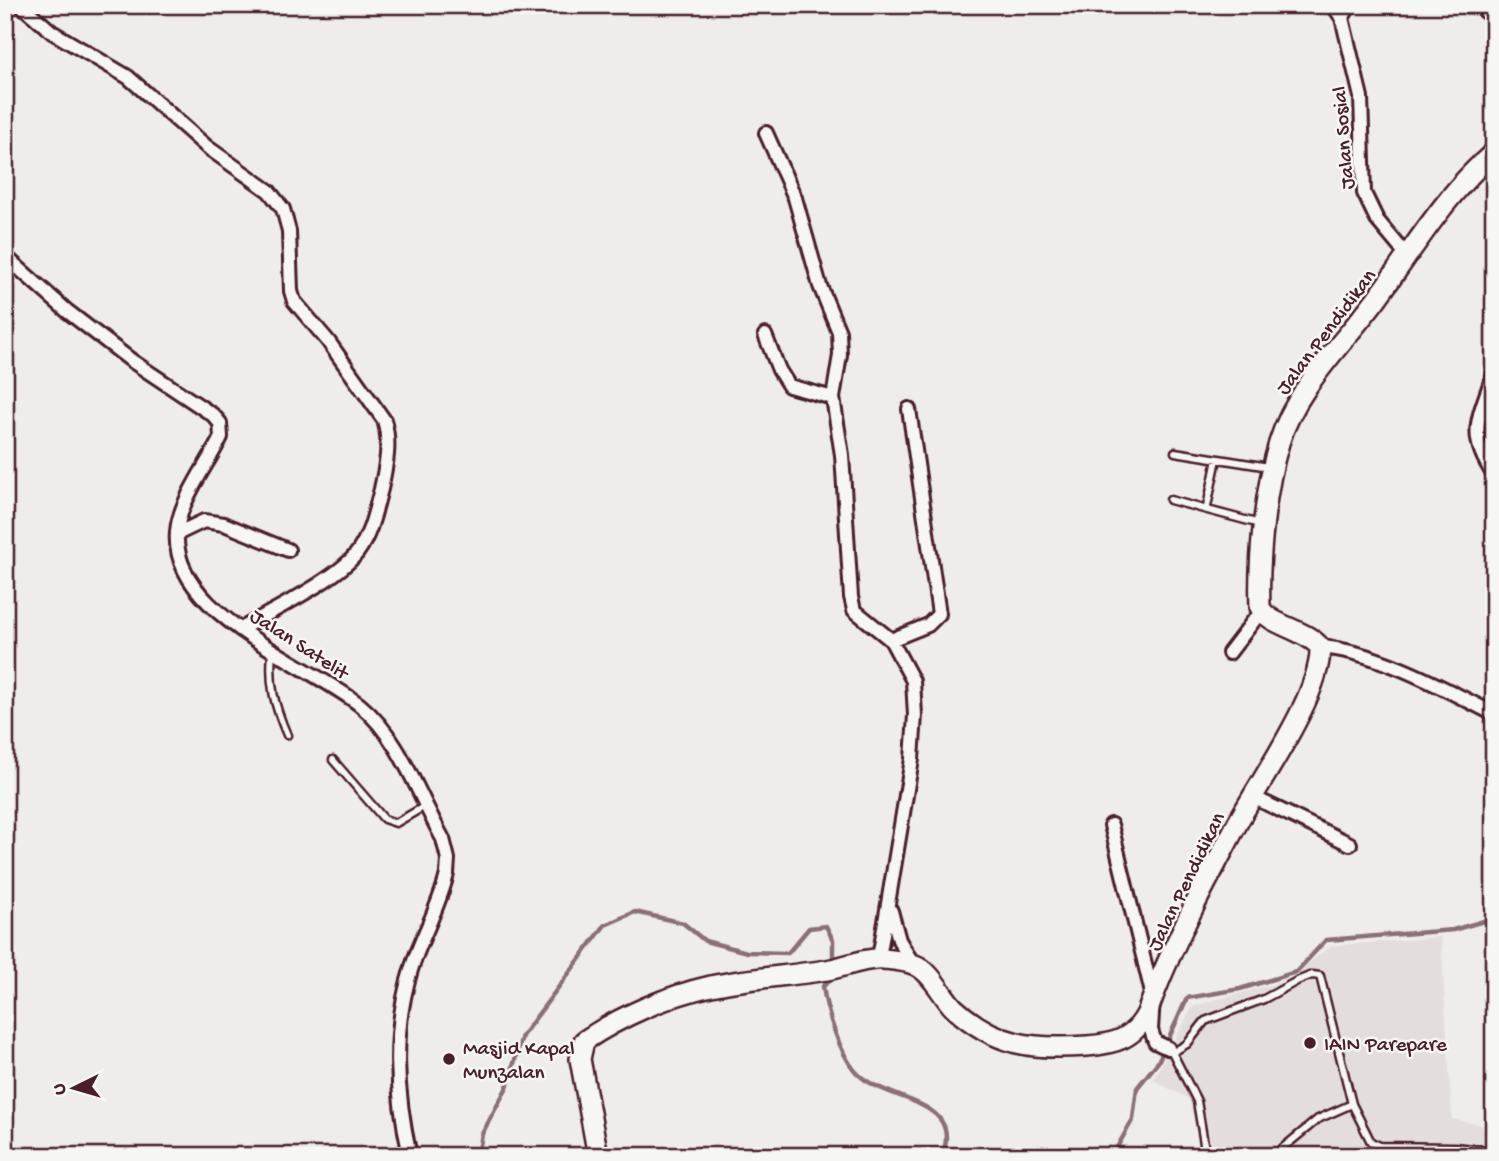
<svg xmlns="http://www.w3.org/2000/svg" width="1499" height="1161" font-family="'Gochi Hand',sans-serif">
<style>
.built{fill:#e3dedc}
.lines{fill:none;stroke-linecap:round;stroke-linejoin:round}
.stream{stroke:#8a6f74;stroke-width:4.5}
.lane-casing{stroke:#4a1f2b;stroke-width:11}
.street-casing{stroke:#4a1f2b;stroke-width:18}
.secondary-casing{stroke:#4a1f2b;stroke-width:24}
.lane{stroke:#f6f6f2;stroke-width:6}
.street{stroke:#f6f6f2;stroke-width:12}
.secondary{stroke:#f6f6f2;stroke-width:19}
.poi-dot{fill:#4a1f2b;stroke:#f6f6f2;stroke-width:2.5}
.labels{text-anchor:middle;stroke-width:5;stroke-linejoin:round;paint-order:stroke}
.street-label{font-size:21px;fill:#4a1f2b;stroke:#f6f6f2}
.poi-label{font-size:21px;fill:#4a1f2b;stroke:#f6f6f2;text-anchor:start}
</style>
<rect width="100%" height="100%" fill="#efedea"/>
<filter id="ink" filterUnits="userSpaceOnUse"><feTurbulence type="fractalNoise" baseFrequency=".0143" numOctaves="2"/><feDisplacementMap in="SourceGraphic" scale="14" xChannelSelector="R" yChannelSelector="G"/><feConvolveMatrix kernelMatrix="1 2 1 2 8 2 1 2 1" color-interpolation-filters="sRGB"/></filter>
<g filter="url(#ink)">
<!-- built -->
<path class="built" d="M1441,937L1452,1119L1479,1124L1494,1134V1156H1201L1189,1099L1153,1080L1193,1006L1285,981L1331,946Z"/>
<g class="lines">
<!-- stream -->
<path class="stream" d="M833,975V979L823,986C826,1010 840,1054 856,1072C884,1103 965,1097 942,1156
M478,1156L482,1134L507,1087L522,1036L605,925L635,912L683,923L705,941L747,952L788,953L809,928L826,926L833,940V962
M1112,1156L1133,1119L1137,1088L1158,1062L1187,998L1240,989L1296,972L1326,940L1453,930L1494,918"/>
<!-- lane casing -->
<g class="lane-casing">
<path id="lane" d="M1175,452L1269,467
M1170,500L1260,524
M1207,507L1217,459
M272,652C269,684 274,705 287,735
M333,760L384,819L396,823L425,806
M1171,1050L1197,1101L1206,1156
M1173,1052L1187,1044L1205,1021L1264,999L1297,981L1312,975L1320,976L1352,1104L1371,1142L1380,1146L1454,1147L1494,1151
M1273,1156L1318,1119L1352,1104
M1375,1156L1380,1146"/>
</g>
<!-- street casing -->
<g class="street-casing">
<path id="street" d="M21,5L52,32L128,77L207,147L269,191L283,209L289,231L291,291L294,301L328,341L384,420C391,443 386,466 381,489C375,511 371,534 357,553C336,580 271,611 241,629
M1333,5L1342,18L1361,97L1364,193L1377,220L1408,257
M1480,5L1494,21
M1342,18L1350,5
M766,133L795,198L820,286L839,332L840,355L833,398L842,455L851,597L854,610L891,640L913,681L915,715L912,759L879,958
M5,256L67,311L132,361L213,415L220,423L221,437C209,462 190,486 181,513C149,607 304,660 360,705C400,738 418,794 443,839L448,859L447,874C439,908 421,937 411,970C392,1032 396,1093 410,1156
M765,335L779,370L789,386L833,398
M1494,372C1480,417 1465,433 1494,475
M179,533L204,521L224,524L288,550
M891,640L928,625L939,614L909,409
M1320,647C1377,651 1443,688 1494,714
M1229,653L1255,619L1265,615
M1253,797L1350,844
M1111,825L1153,997L1151,1030L1155,1042L1168,1048
M891,911L899,940L913,964"/>
</g>
<!-- secondary casing -->
<g class="secondary-casing">
<path id="secondary" d="M598,1156L580,1059L584,1041C621,1016 667,996 711,986C749,978 788,976 827,970C844,967 867,957 884,959C893,960 907,961 915,965C931,971 942,996 954,1008C996,1046 1033,1050 1087,1046C1114,1044 1134,1039 1147,1013C1170,948 1205,885 1237,824C1260,780 1322,694 1320,647C1306,629 1267,625 1260,607C1258,558 1265,489 1279,443C1296,387 1343,344 1377,298C1411,252 1450,188 1494,153"/>
</g>
<!-- lane -->
<use href="#lane" class="lane"/>
<!-- street -->
<use href="#street" class="street"/>
<!-- secondary -->
<use href="#secondary" class="secondary"/>
</g>
</g>
<!-- markers -->
<g class="poi-dot">
<circle cx="1310" cy="1043" r="7"/>
<circle cx="449" cy="1059" r="7"/>
</g>
<g class="labels">
<!-- street labels -->
<g class="street-label">
<text transform="translate(1342 138) rotate(-95)" y="7">Jalan Sosial</text>
<text transform="translate(1325 331) rotate(-53)" y="7">Jalan Pendidikan</text>
<text transform="translate(300 643) rotate(33)" y="7">Jalan Satelit</text>
<text transform="translate(1185 881) rotate(-64)" y="7">Jalan Pendidikan</text>
</g>
<!-- poi labels -->
<g class="poi-label">
<text x="1324" y="1050">IAIN Parepare</text>
<text x="463" y="1054">Masjid Kapal<tspan x="463" dy="24">Munzalan</tspan></text>
</g>
</g>
<!-- margin -->
<rect width="1499" height="1161" fill="none" stroke="#f6f6f2" stroke-width="28"/>
<rect x="14" y="14" width="1471" height="1133" fill="none" stroke="#4a1f2b" stroke-width="2.5" filter="url(#ink)"/>
<!-- north arrow -->
<g transform="translate(74 1088) rotate(265)" stroke="#f6f6f2" stroke-width="5" paint-order="stroke">
<path d="M0-5L12 26L0 18L-12 26Z" fill="#4a1f2b"/>
<text y="-10" font-size="19" font-weight="bold" text-anchor="middle" fill="#4a1f2b">U</text>
</g>
</svg>
